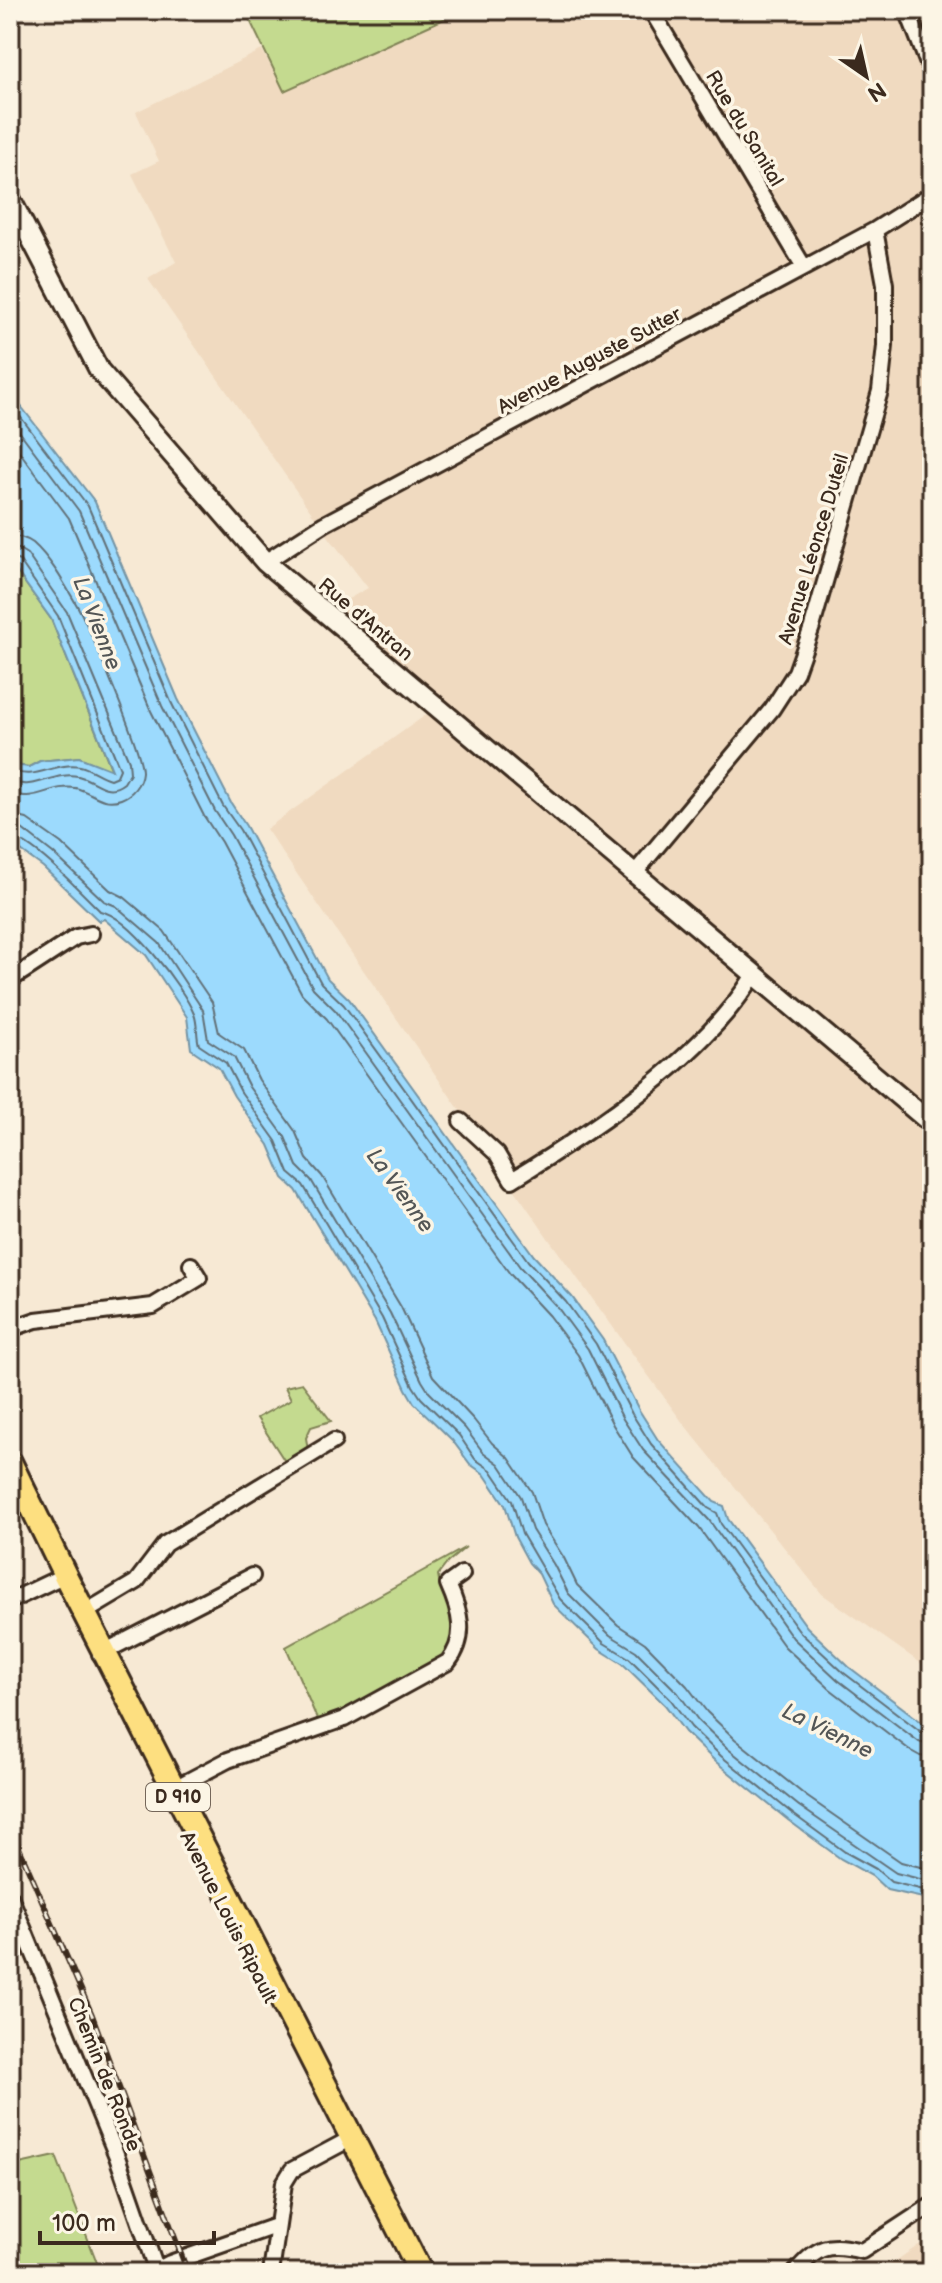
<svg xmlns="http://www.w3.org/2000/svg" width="942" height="2283" font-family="'Balsamiq Sans',sans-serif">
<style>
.built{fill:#f0dac0}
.green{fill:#c4da8f;stroke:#808256;stroke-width:2}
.water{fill:#9cdafd;stroke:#7594a4;stroke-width:2}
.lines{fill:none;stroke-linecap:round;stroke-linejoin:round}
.shore{stroke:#627077;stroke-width:2}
.minor-casing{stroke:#3b2a1e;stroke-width:20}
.tertiary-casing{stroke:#3b2a1e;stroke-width:24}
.primary-casing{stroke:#3b2a1e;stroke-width:28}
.minor{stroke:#fcf5e5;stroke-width:14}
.tertiary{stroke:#fcf5e5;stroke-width:18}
.primary{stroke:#fddf80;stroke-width:22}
.rail-casing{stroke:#3b2a1e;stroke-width:6}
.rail{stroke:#fcf5e5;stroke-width:3;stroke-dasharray:9;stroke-linecap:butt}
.labels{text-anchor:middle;stroke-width:7;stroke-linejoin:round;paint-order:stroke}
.shield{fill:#fcf5e5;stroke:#75675a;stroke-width:2}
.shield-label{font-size:18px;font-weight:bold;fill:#3b2a1e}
.street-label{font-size:20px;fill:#3b2a1e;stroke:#fcf5e5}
.water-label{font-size:22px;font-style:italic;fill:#535656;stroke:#fcf5e5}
</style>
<rect width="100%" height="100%" fill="#f7e9d4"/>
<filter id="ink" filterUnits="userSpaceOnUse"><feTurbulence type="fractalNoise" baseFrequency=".0125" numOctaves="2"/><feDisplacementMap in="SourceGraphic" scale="16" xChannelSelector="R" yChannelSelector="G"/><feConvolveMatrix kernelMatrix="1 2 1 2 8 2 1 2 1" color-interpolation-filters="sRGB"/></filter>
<g filter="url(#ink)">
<!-- built -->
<path class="built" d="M464,10H932V1671L822,1594L683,1423L548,1238L266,829L430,712L332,608L368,588L325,532L148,279L176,262L132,174L159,161L136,112L262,50L284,90Z
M932,2236V2273H878Z"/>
<!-- green -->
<path class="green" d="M245,10H464L284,91Z
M10,562L51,619L112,771L79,757L40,761L29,767L21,766L10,759Z
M302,1383L331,1421L311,1427L306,1438L308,1450L286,1463L257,1418L291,1399L285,1387Z
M466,1547L448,1562L438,1575C442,1604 466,1623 446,1654L343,1712L318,1721L286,1647Z
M56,2156L101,2273H10V2166Z"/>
<!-- water -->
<path class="water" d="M10,392L95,502L178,699L231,803L246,826L328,979L349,999L534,1256L572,1297L603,1340L639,1410L658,1440L714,1502L724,1506L728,1519L807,1627L849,1667L932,1730V1900L887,1890L872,1876L841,1859L788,1820L716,1762L685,1732L665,1705L623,1664L599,1649L553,1604L539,1574L529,1563L515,1537L505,1505L484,1474L470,1464L452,1440L414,1403L406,1389L375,1321L296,1190L283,1178L269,1145L234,1096L219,1068L191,1049L187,1017L146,955L104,919L99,921L43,867L10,843V759L21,766L29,767L40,761L79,757L112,770L51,619L10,562Z"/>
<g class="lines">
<!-- shore -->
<path class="shore" d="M10,403L88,506L171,702L223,806L240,830L321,983L344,1005L528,1261L566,1302L596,1344L632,1414L651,1444L708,1508L717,1513L721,1524L801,1633L844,1673L924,1734L932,1736
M10,419L79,511L162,706L215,811L231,835L313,988L336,1011L520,1267L558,1308L588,1349L623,1419L643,1450L709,1520L793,1638L838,1680L919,1742L932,1746
M10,439L69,518L151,711L204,816L221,842L302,994L327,1019L510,1274L549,1316L578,1355L613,1425L633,1457L699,1528L784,1646L830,1689L911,1751L920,1756L932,1758
M10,536C18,536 26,538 33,543C50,558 64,583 75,602C88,623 143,754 142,772C141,784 132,795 121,799C101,806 92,791 75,788C51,784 38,802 10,794
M10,548L19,549L27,554L67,612L129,761L130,773L124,783C106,797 96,780 78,776C53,771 34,792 10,781
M10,558L20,561L58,616L120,769L117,776L110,779C99,776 90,768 80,766C55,761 33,783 10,769
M10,815L27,819L61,843L110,890L124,897L164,931L212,1002L219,1033L244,1050L259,1080L295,1131L307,1159L322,1176L401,1307L433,1376L474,1420L492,1443L509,1458L532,1492L543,1525L564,1558L577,1585L618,1625L645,1643L687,1686L707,1712L735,1739L806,1796L901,1862L932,1870
M10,827L22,829L53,853L104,901L116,906L159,943L203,1010L208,1040L234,1057L249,1087L285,1137L297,1166L311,1180L390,1313L422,1381L429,1392L465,1428L483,1452L499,1464L521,1497L532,1530L554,1565L568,1593L610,1635L636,1651L678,1693L698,1720L727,1748L799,1806L896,1873L932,1882
M10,837C32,840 82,893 100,911C129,916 183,987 194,1014C198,1024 196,1035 199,1045L226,1063L241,1092L276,1141L289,1173L303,1185L382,1318L413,1386L421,1398L459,1435L475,1459L491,1470L512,1501L522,1534L560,1599L604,1643L629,1658L671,1700L691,1727L721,1756L793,1814L845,1852L876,1869L891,1882L932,1892"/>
<!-- minor casing -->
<g class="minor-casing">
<path id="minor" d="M651,10L804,267
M907,10L932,74
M265,562L324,524L875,230L932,194
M634,874L772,709L796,672L812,627L880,391L885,346V284L875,230
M10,980L76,937L91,934
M461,1121L497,1154L512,1180C595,1129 702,1059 754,975
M10,1329L36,1320L153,1306L199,1278L191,1265
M10,1601L65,1575
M84,1613L136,1582L165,1544L334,1441
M100,1654L252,1576
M169,1791L228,1760L344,1719L448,1662C468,1637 460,1611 448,1584L462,1574
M10,1896L116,2154L156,2269
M151,2273L170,2263L278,2225L284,2183L292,2170L352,2138
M271,2273L278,2225
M795,2273C817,2245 829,2243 862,2251L932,2205"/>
</g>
<!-- tertiary casing -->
<g class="tertiary-casing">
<path id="tertiary" d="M10,198L99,370L265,562L932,1124"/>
</g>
<!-- primary casing -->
<g class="primary-casing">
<path id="primary" d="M10,1462L65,1575L421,2273"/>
</g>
<!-- minor -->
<use href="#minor" class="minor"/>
<!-- tertiary -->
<use href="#tertiary" class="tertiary"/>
<!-- primary -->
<use href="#primary" class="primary"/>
<!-- rail casing -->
<g class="rail-casing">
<path id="rail" d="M10,1827L92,2015L188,2273"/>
</g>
<!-- rail -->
<use href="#rail" class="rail"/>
</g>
</g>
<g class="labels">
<!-- shield labels -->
<rect class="shield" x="146" y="1783" width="64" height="28" rx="6"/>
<g class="shield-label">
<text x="178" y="1803">D 910</text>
</g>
<!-- street labels -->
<g class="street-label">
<text transform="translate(745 128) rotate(59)" y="7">Rue du Sanital</text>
<text transform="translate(589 360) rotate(-28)" y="7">Avenue Auguste Sutter</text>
<text transform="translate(813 549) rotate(-73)" y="7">Avenue Léonce Duteil</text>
<text transform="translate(366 619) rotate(40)" y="7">Rue d'Antran</text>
<text transform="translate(229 1917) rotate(63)" y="7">Avenue Louis Ripault</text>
<text transform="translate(105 2074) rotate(68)" y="7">Chemin de Ronde</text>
</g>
<!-- water labels -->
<g class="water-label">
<text transform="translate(98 623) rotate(69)" y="8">La Vienne</text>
<text transform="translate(401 1190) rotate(54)" y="8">La Vienne</text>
<text transform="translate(828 1730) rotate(26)" y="8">La Vienne</text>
</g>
</g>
<!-- margin -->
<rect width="942" height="2283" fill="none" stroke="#fcf5e5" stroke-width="40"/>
<rect x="20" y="20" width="902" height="2243" fill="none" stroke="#3b2a1e" stroke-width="3" filter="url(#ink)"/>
<!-- north arrow -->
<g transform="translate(866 76) rotate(146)" stroke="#fcf5e5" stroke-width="6" paint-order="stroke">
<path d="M0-6L14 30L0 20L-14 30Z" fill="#3b2a1e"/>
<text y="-12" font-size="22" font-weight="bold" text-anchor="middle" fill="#3b2a1e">N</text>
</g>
<!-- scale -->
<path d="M40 2231v12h174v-12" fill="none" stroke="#3b2a1e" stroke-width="4"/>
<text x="52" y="2231" font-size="24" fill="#3b2a1e" stroke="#fcf5e5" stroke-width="6" paint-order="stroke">100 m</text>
</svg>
